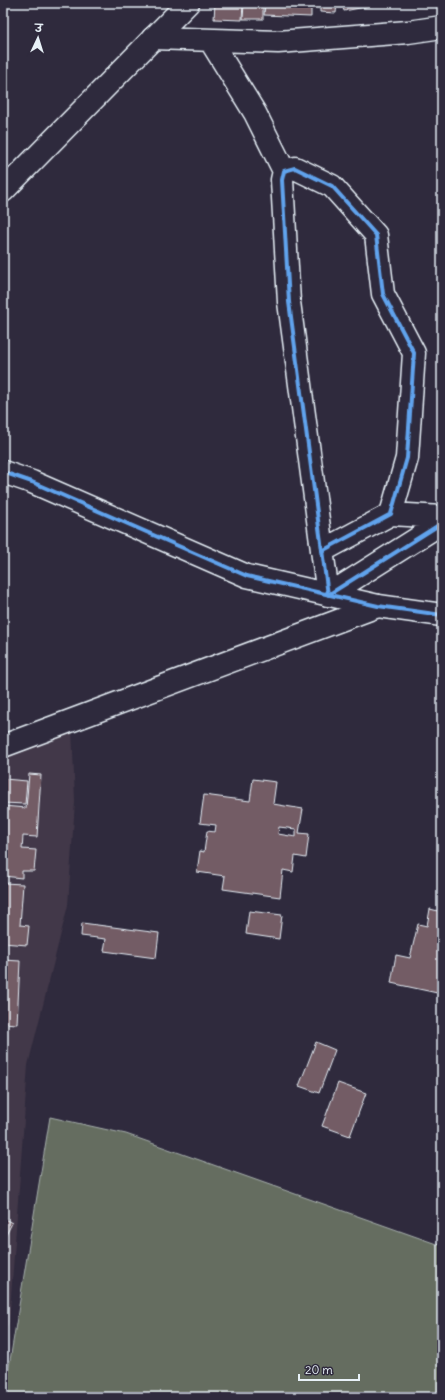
<svg xmlns="http://www.w3.org/2000/svg" width="445" height="1400" font-family="Delius,'Playpen Sans Deva',sans-serif">
<style>
.built{fill:#433949}
.green{fill:#656d60;stroke:#a6afac}
.building{fill:#735b65;stroke:#e8f1f8;fill-rule:evenodd}
.lines{fill:none;stroke-linecap:round;stroke-linejoin:round}
.minor-casing{stroke:#e8f1f8;stroke-width:25}
.tertiary-casing{stroke:#e8f1f8;stroke-width:25}
.minor{stroke:#2f2a3d;stroke-width:22}
.tertiary{stroke:#2f2a3d;stroke-width:22}
.cycleway-casing{stroke:#2f2a3d;stroke-width:6}
.cycleway{stroke:#60a3ed;stroke-width:4}
</style>
<rect width="100%" height="100%" fill="#2f2a3d"/>
<filter id="ink" filterUnits="userSpaceOnUse"><feTurbulence type="fractalNoise" baseFrequency=".025" numOctaves="2"/><feDisplacementMap in="SourceGraphic" scale="8" xChannelSelector="R" yChannelSelector="G"/><feConvolveMatrix kernelMatrix="1 2 1 2 8 2 1 2 1" color-interpolation-filters="sRGB"/></filter>
<g filter="url(#ink)">
<!-- built -->
<path class="built" d="M72,728L75,801L68,905L28,1065L9,1323L3,1334V748Z"/>
<!-- green -->
<path class="green" d="M50,1117L126,1134L442,1246V1397H4Z"/>
<!-- building -->
<path class="building" d="M215,3H243L242,20L214,19Z
M244,3H263V19H243Z
M265,3H311V17L264,15Z
M312,3H337L336,13L320,12V8L312,7Z
M342,3H386L344,11Z
M29,774L41,775L37,837L23,836L22,849L36,850L34,871H22V878L3,876V806L26,808Z
M4,779L27,781L25,804L3,803Z
M253,779L276,782L273,804L303,809L299,833L309,834L306,858L295,856L293,872L283,870L280,897L223,889L225,876L197,872L200,851L204,852L207,831L215,832L216,825L200,823L204,795L250,801ZM279,827L296,829V837L278,834Z
M3,883L23,884L20,925L29,926L27,945L3,943Z
M430,909L442,912V994L391,983L396,955L410,958L418,924L427,926Z
M249,911L282,915L279,939L246,934Z
M82,923L159,933L156,958L104,951L106,939L81,936Z
M3,960L20,961L17,1024L3,1023Z
M3,1025H6L3,1055Z
M316,1042L335,1050L319,1093L299,1086Z
M338,1083L366,1093L350,1136L322,1126Z
M3,1218L12,1223L3,1241Z"/>
<g class="lines">
<!-- minor casing -->
<g class="minor-casing">
<path id="minor" d="M153,38L278,42L408,32L442,27
M210,40L255,113L284,171
M391,514L442,517
M322,551L391,514L407,458L414,353L383,294L376,235L332,186L295,168L284,171L282,180L289,302L328,595L442,523
M3,746L378,606"/>
</g>
<!-- tertiary casing -->
<g class="tertiary-casing">
<path id="tertiary" d="M3,191L188,3
M3,472L32,482L247,576L378,606L442,615"/>
</g>
<!-- minor -->
<use href="#minor" class="minor"/>
<!-- tertiary -->
<use href="#tertiary" class="tertiary"/>
<!-- cycleway casing -->
<g class="cycleway-casing">
<path id="cycleway" d="M3,472L32,482L247,576L378,606L442,615
M322,551L391,514L407,458L414,353L383,294L376,235L332,186L295,168L284,171L282,180L289,302L328,595L442,523"/>
</g>
<!-- cycleway -->
<use href="#cycleway" class="cycleway"/>
</g>
</g>
<!-- margin -->
<rect width="445" height="1400" fill="none" stroke="#2f2a3d" stroke-width="16"/>
<rect x="8" y="8" width="429" height="1384" fill="none" stroke="#e8f1f8" stroke-width="1.5" filter="url(#ink)"/>
<!-- north arrow -->
<g transform="translate(38 38) rotate(4)" stroke="#2f2a3d" stroke-width="3" paint-order="stroke">
<path d="M0-3L7 15L0 10L-7 15Z" fill="#e8f1f8"/>
<text y="-6" font-size="11" font-weight="bold" text-anchor="middle" fill="#e8f1f8">उ</text>
</g>
<!-- scale -->
<path d="M299 1374v6h60v-6" fill="none" stroke="#e8f1f8" stroke-width="2"/>
<text x="305" y="1374" font-size="12" fill="#e8f1f8" stroke="#2f2a3d" stroke-width="3" paint-order="stroke">20 m</text>
</svg>
